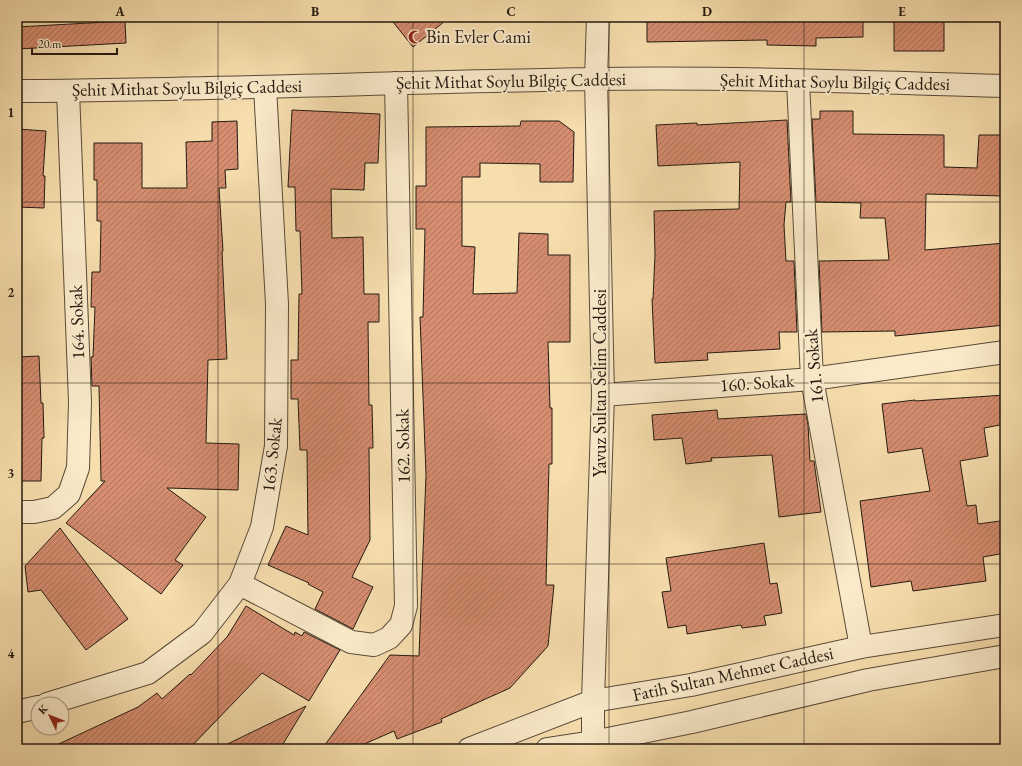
<svg xmlns="http://www.w3.org/2000/svg" width="1022" height="766" font-family="'EB Garamond',serif">
<style>
.building{fill:url(#building-hatch);stroke:#241a11}
.lines{fill:none;stroke-linecap:round;stroke-linejoin:round}
.minor-casing{stroke:#594b38;stroke-width:24}
.tertiary-casing{stroke:#594b38;stroke-width:24}
.minor{stroke:#faeaca;stroke-width:22}
.tertiary{stroke:#faeaca;stroke-width:22}
.grid{fill:none;stroke:#241a11;stroke-width:1;stroke-opacity:0.55}
.labels{text-anchor:middle;stroke-width:4;stroke-linejoin:round;paint-order:stroke}
.poi-label{font-size:18px;fill:#241a11;stroke:#faeaca;text-anchor:start}
.street-label{font-size:18px;fill:#241a11;stroke:#faeaca}
.neatline{fill:none;stroke:#241a11;stroke-width:1.5}
.grid-label{font-size:13px;text-anchor:middle;font-weight:bold;fill:#241a11}
</style>
<defs>
<pattern id="building-hatch" width="6" height="6" patternUnits="userSpaceOnUse"><rect width="6" height="6" fill="#d68d70"/><path d="M-1 1l2-2M0 6l6-6M5 7l2-2" fill="none" stroke="#ad725b"/></pattern>
</defs>
<rect width="100%" height="100%" fill="#f7deae"/>
<filter id="stains"><feTurbulence type="fractalNoise" baseFrequency=".005" numOctaves="4"/><feColorMatrix values="0 0 0 0 .2 0 0 0 0 .09 0 0 0 0 .02 0 0 0 .5 -.17"/></filter>
<radialGradient id="worn" r=".72"><stop offset=".6" stop-color="#630" stop-opacity="0"/><stop offset="1" stop-color="#630" stop-opacity=".3"/></radialGradient>
<!-- building -->
<path class="building" d="M389,17H450L413,47Z
M647,17H863V37L816,38V46L767,45V40L647,42Z
M894,17H944V51H894Z
M125,21L126,43L17,49V27Z
M292,110L380,114L378,163H365L364,190L331,189L332,238L363,237L364,294H379V322H368L369,405H372L373,448H369L370,540L352,577L373,587L353,629L315,609L323,592L308,584L309,583L268,565L286,526L308,535L307,450H300L298,399H291V360H298L299,294H302L300,231H296L295,187H288Z
M820,111H853V134L944,135V167L977,168L979,135H1005V196L926,194L925,250L1005,243V325L895,336V331L822,332L819,261L889,260L885,218H860L861,203L816,202L812,119H820Z
M787,120L791,202H786L784,225L786,261H794L797,332H779L780,349L707,353L708,360L655,363L652,299H653L655,255L654,211L739,209L740,162L658,166L656,125L697,123V125Z
M237,121L238,169L225,170L226,188H219L223,251H222L227,359L208,360L206,443L239,444L238,490L167,488L206,517L175,560L183,565L161,594L66,523L105,481H101L99,386H92L91,357H93L95,307H91L92,272H100L101,221H97V180H94V143H142V188H187L186,142L212,141V122Z
M521,121H559L574,132L573,182H540V164L480,163V177H462V246L475,247L473,294L517,293L519,233L548,234V255H570V342H548L550,408H552V464H549L546,585H554L548,646L510,688L441,719L442,722L397,739L394,731L353,749H322L390,655L419,656L426,475L420,317H423L425,229H416V186H426V127L520,126Z
M17,129L46,131L43,176H45L44,208L17,207Z
M39,356L41,403H43L44,438H42L41,481H17V357Z
M1005,395V424L984,428L988,456L960,461L967,506L976,505L978,524L1000,521L1005,553L983,557L986,581L913,591L911,581L871,587L860,501L930,491L922,448L888,453L882,404L915,400V401Z
M717,410L718,419L806,414L808,425L810,461H814L821,512L779,517L772,455L711,458L712,461L686,464L682,438L654,440L652,415Z
M60,528L128,619L86,650L41,590L28,592L25,566Z
M764,543L770,584L777,583L782,613L764,616L766,625L742,628L741,625L687,634L686,625L668,628L662,592L671,591L666,558Z
M246,606L294,635L295,632L302,636L304,632L340,650L309,701L262,673L189,749H48L138,707L157,693L162,699L190,674L191,675L227,637Z
M306,706L280,749H217Z"/>
<g class="lines">
<!-- minor casing -->
<g class="minor-casing">
<path id="minor" d="M798,81L812,379L861,647
M603,395L812,379L1005,352
M17,512H34L53,508L69,494L78,468L80,402L68,91
M240,584L351,642L374,645L389,638L401,625L406,606L396,83
M47,704L148,673L202,633L240,584L262,527L276,446L277,304L265,87
M17,712L38,707"/>
</g>
<!-- tertiary casing -->
<g class="tertiary-casing">
<path id="tertiary" d="M17,91C209,90 401,82 593,79C730,77 868,82 1005,86
M469,749L593,701L691,685L861,647L1005,625
M547,749L593,742L692,722L868,680L1005,656
M593,749V701L603,395L596,79L598,17"/>
</g>
<!-- minor -->
<use href="#minor" class="minor"/>
<!-- tertiary -->
<use href="#tertiary" class="tertiary"/>
</g>
<!-- grid -->
<path class="grid" d="M218,17V749M413,17V749M609,17V749M804,17V749M17,202H1005M17,383H1005M17,564H1005"/>
<!-- icons -->
<defs>
<g id="mosque-bare" transform="scale(1.08)"><path d="M3.5-4.9A6 6 0 1 0 3.5 4.9A5 5 0 1 1 3.5-4.9Z" fill="#8f2418" stroke="#faeaca" stroke-width="2.5" paint-order="stroke"/></g>
</defs>
<g fill-rule="evenodd">
<use href="#mosque-bare" x="415" y="37"/>
</g>
<g class="labels">
<!-- poi labels -->
<g class="poi-label">
<text x="426" y="43">Bin Evler Cami</text>
</g>
<!-- street labels -->
<g class="street-label">
<text transform="translate(511 81) rotate(-1)" y="6">Şehit Mithat Soylu Bilgiç Caddesi</text>
<text transform="translate(835 82) rotate(1)" y="6">Şehit Mithat Soylu Bilgiç Caddesi</text>
<text transform="translate(187 88) rotate(-1)" y="6">Şehit Mithat Soylu Bilgiç Caddesi</text>
<text transform="translate(77 322) rotate(-92)" y="6">164. Sokak</text>
<text transform="translate(814 366) rotate(-95)" y="6">161. Sokak</text>
<text transform="translate(600 383) rotate(-90)" y="6">Yavuz Sultan Selim Caddesi</text>
<text transform="translate(757 383) rotate(-4)" y="6">160. Sokak</text>
<text transform="translate(403 446) rotate(-91)" y="6">162. Sokak</text>
<text transform="translate(272 455) rotate(-84)" y="6">163. Sokak</text>
<text transform="translate(733 674) rotate(-12)" y="6">Fatih Sultan Mehmet Caddesi</text>
</g>
</g>
<!-- margin -->
<rect width="1022" height="766" fill="none" stroke="#f7deae" stroke-width="44"/>
<!-- north arrow -->
<g transform="translate(50 716) rotate(313)"><circle r="19" fill="#faeaca" stroke="#a49780"/>
<path d="M0-3L7 15L0 10L-7 15Z" fill="#8f2418"/>
<text y="-6" font-size="11" font-weight="bold" text-anchor="middle" fill="#241a11">K</text>
</g>
<!-- scale -->
<path d="M32 48v6h85v-6" fill="none" stroke="#241a11" stroke-width="2"/>
<text x="38" y="48" font-size="12" fill="#241a11" stroke="#faeaca" stroke-width="3" paint-order="stroke">20 m</text>
<rect x="22" y="22" width="978" height="722" class="neatline"/>
<g class="grid-label">
<text x="120" y="16">A</text>
<text x="315" y="16">B</text>
<text x="511" y="16">C</text>
<text x="707" y="16">D</text>
<text x="902" y="16">E</text>
<text x="11" y="117">1</text>
<text x="11" y="297">2</text>
<text x="11" y="478">3</text>
<text x="11" y="658">4</text>
</g>
<rect width="100%" height="100%" filter="url(#stains)"/>
<rect width="100%" height="100%" fill="url(#worn)"/>
</svg>
